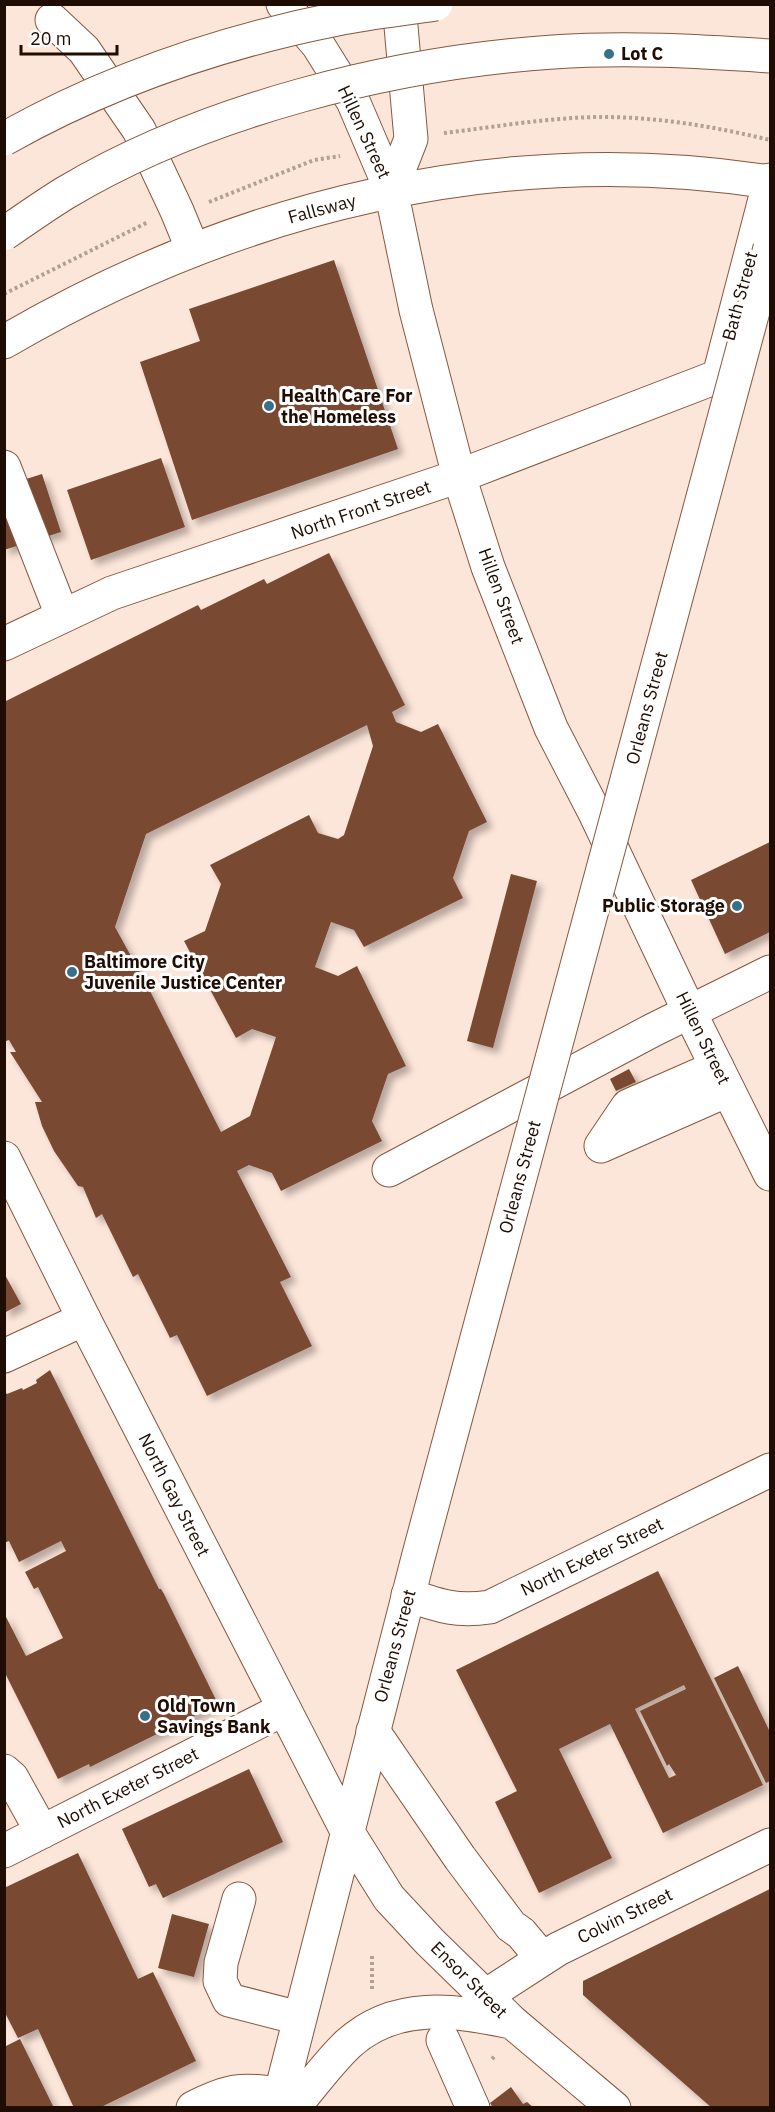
<svg xmlns="http://www.w3.org/2000/svg" width="775" height="2112" font-family="'IBM Plex Sans',sans-serif">
<style>
.building{fill:#794a31;fill-rule:evenodd;filter:url(#shadow)}
.lines{fill:none;stroke-linecap:round;stroke-linejoin:round}
.minor-casing{stroke:#87573e;stroke-width:35}
.major-casing{stroke:#87573e;stroke-width:35}
.path{stroke:#b49f94;stroke-width:4;stroke-dasharray:3 3;stroke-linecap:butt}
.minor{stroke:#fff;stroke-width:33}
.major{stroke:#fff;stroke-width:33}
.major-bridge-casing{stroke:#87573e;stroke-width:35;stroke-linecap:butt}
.highway-bridge-casing{stroke:#87573e;stroke-width:35;stroke-linecap:butt}
.major-bridge{stroke:#fff;stroke-width:33}
.highway-bridge{stroke:#fff;stroke-width:33}
.poi-dot{fill:#377189;stroke:#fff;stroke-width:2}
.labels{text-anchor:middle;stroke-width:6;stroke-linejoin:round;paint-order:stroke}
.poi-label{font-size:18px;font-weight:bold;fill:#1f0c03;stroke:#fff;text-anchor:start}
.street-label{font-size:18px;fill:#1f0c03;stroke:#fff}
</style>
<defs>
<filter id="shadow"><feDropShadow dx="5.5" dy="5.5" stdDeviation="3" flood-color="#0004"/></filter>
</defs>
<rect width="100%" height="100%" fill="#fce5d9"/>
<!-- building -->
<path class="building" d="M334,260L398,449L192,520L140,362L200,341L189,309Z
M161,458L185,527L91,560L67,490Z
M42,474L61,532L4,550V486Z
M329,553L405,705L392,712L396,722L421,732L438,724L487,822L469,831L453,878L463,898L364,947L354,930L331,922L315,967L338,976L357,966L406,1066L388,1074L372,1121L382,1141L281,1191L272,1173L249,1165L237,1171L291,1277L280,1282L312,1346L207,1396L177,1335L170,1338L138,1274L133,1277L102,1214L96,1218L83,1187L78,1186L54,1151L42,1126L35,1102H42L10,1052H16L9,1040L6,1041L4,1039V702L198,605L201,610L264,579L267,584ZM367,725L373,746L344,835L338,839L318,833L309,815L210,865L221,884L205,931L184,941L236,1038L252,1029L276,1037L250,1116L221,1132L148,987L115,927L146,834Z
M770,842V932L725,954L691,880Z
M511,874L537,881L493,1048L467,1041Z
M629,1069L636,1082L616,1091L610,1079Z
M4,1273L21,1304L4,1313Z
M50,1370L159,1589H161L164,1594L218,1704L90,1767L89,1764L58,1779L4,1671V1613L26,1656L63,1638L38,1587L34,1589L25,1572L66,1551L61,1541L19,1562L9,1541L4,1543V1391L7,1394L22,1388L23,1390L37,1383L36,1380Z
M658,1571L763,1785L663,1833L610,1724L559,1749L612,1858L539,1893L495,1802L517,1791L456,1670ZM684,1685L686,1689L640,1711L667,1766L669,1764L676,1775L669,1778L635,1709Z
M738,1666L770,1732V1781L766,1783L714,1678Z
M249,1769L283,1842L163,1898L156,1884L149,1887L122,1829Z
M78,1853L138,1979L153,1972L196,2061L99,2108H74L38,2029L18,2038L4,2011V1888Z
M770,1889V2108H712L583,1995V1981Z
M172,1914L209,1924L194,1977L158,1968Z
M20,2039L54,2108H4V2047Z
M511,2087L523,2104L527,2102L534,2108H493L490,2103Z"/>
<g class="lines">
<!-- minor casing -->
<g class="minor-casing">
<path id="minor" d="M52,20L84,50L139,130L177,211L193,250
M4,467L62,615
M4,644L112,593L459,476L719,376L770,180
M601,1146L628,1106L717,1067
M601,1146L728,1090
M389,1170L653,1030L770,972
M4,1356L84,1319
M408,1595C440,1606 455,1612 490,1607L770,1470
M373,1731L460,1858L511,1926L521,1933L542,1958
M4,1771L12,1778L42,1832
M4,1851L284,1709
M239,1899L221,1963L220,1981L229,2000L299,2018
M484,1997L558,1949L770,1845
M443,2040L473,2108
M193,2108C227,2091 242,2087 280,2095"/>
</g>
<!-- major casing -->
<g class="major-casing">
<path id="major" d="M283,4L318,45L353,101L391,190L416,310L459,476L488,567L551,728L595,813L689,1011L770,1174
M391,190L411,139L399,4
M4,342C237,206 502,140 770,182
M4,1158L84,1319L347,1831L389,1898L430,1942L512,2022L614,2108
M277,2108L418,1558L514,1200
M293,2108C311,2087 328,2063 348,2044C395,2001 454,2010 511,2022"/>
</g>
<!-- path -->
<path class="path" d="M444,133C496,127 550,117 603,117C659,117 716,127 770,140
M209,202L314,160L340,156
M4,294L148,222
M372,1956V1991
M492,2059L495,2056"/>
<!-- minor -->
<use href="#minor" class="minor"/>
<!-- major -->
<use href="#major" class="major"/>
<!-- major-bridge casing -->
<g class="major-bridge-casing">
<path id="major-bridge" d="M514,1200L770,248"/>
</g>
<!-- highway-bridge casing -->
<g class="highway-bridge-casing">
<path id="highway-bridge" d="M4,139C107,81 221,42 337,19C370,12 403,9 436,4
M4,234C24,220 44,206 65,193C204,110 392,63 553,52C625,47 698,51 770,56"/>
</g>
<!-- major-bridge -->
<use href="#major-bridge" class="major-bridge"/>
<!-- highway-bridge -->
<use href="#highway-bridge" class="highway-bridge"/>
</g>
<!-- markers -->
<g class="poi-dot">
<circle cx="609" cy="54" r="6"/>
<circle cx="269" cy="406" r="6"/>
<circle cx="737" cy="906" r="6"/>
<circle cx="72" cy="972" r="6"/>
<circle cx="145" cy="1716" r="6"/>
</g>
<g class="labels">
<!-- poi labels -->
<g class="poi-label">
<text x="621" y="60">Lot C</text>
<text x="281" y="402">Health Care For<tspan x="281" dy="21">the Homeless</tspan></text>
<text x="725" y="912" text-anchor="end">Public Storage</text>
<text x="84" y="968">Baltimore City<tspan x="84" dy="21">Juvenile Justice Center</tspan></text>
<text x="157" y="1712">Old Town<tspan x="157" dy="21">Savings Bank</tspan></text>
</g>
<!-- street labels -->
<g class="street-label">
<text transform="translate(364 132) rotate(65)" y="6">Hillen Street</text>
<text transform="translate(322 209) rotate(-15)" y="6">Fallsway</text>
<text transform="translate(740 296) rotate(-75)" y="6">Bath Street</text>
<text transform="translate(361 510) rotate(-19)" y="6">North Front Street</text>
<text transform="translate(501 596) rotate(70)" y="6">Hillen Street</text>
<text transform="translate(647 708) rotate(-75)" y="6">Orleans Street</text>
<text transform="translate(703 1038) rotate(64)" y="6">Hillen Street</text>
<text transform="translate(520 1177) rotate(-75)" y="6">Orleans Street</text>
<text transform="translate(174 1495) rotate(63)" y="6">North Gay Street</text>
<text transform="translate(592 1557) rotate(-26)" y="6">North Exeter Street</text>
<text transform="translate(395 1646) rotate(-75)" y="6">Orleans Street</text>
<text transform="translate(128 1788) rotate(-27)" y="6">North Exeter Street</text>
<text transform="translate(625 1916) rotate(-26)" y="6">Colvin Street</text>
<text transform="translate(469 1980) rotate(45)" y="6">Ensor Street</text>
</g>
</g>
<!-- border -->
<rect width="775" height="2112" fill="none" stroke="#1f0c03" stroke-width="12"/>
<!-- scale -->
<path d="M21 45v9h96v-9" fill="none" stroke="#1f0c03" stroke-width="3"/>
<text x="30" y="45" font-size="18" fill="#1f0c03" stroke="#ffffff" stroke-width="4.5" paint-order="stroke">20 m</text>
</svg>
